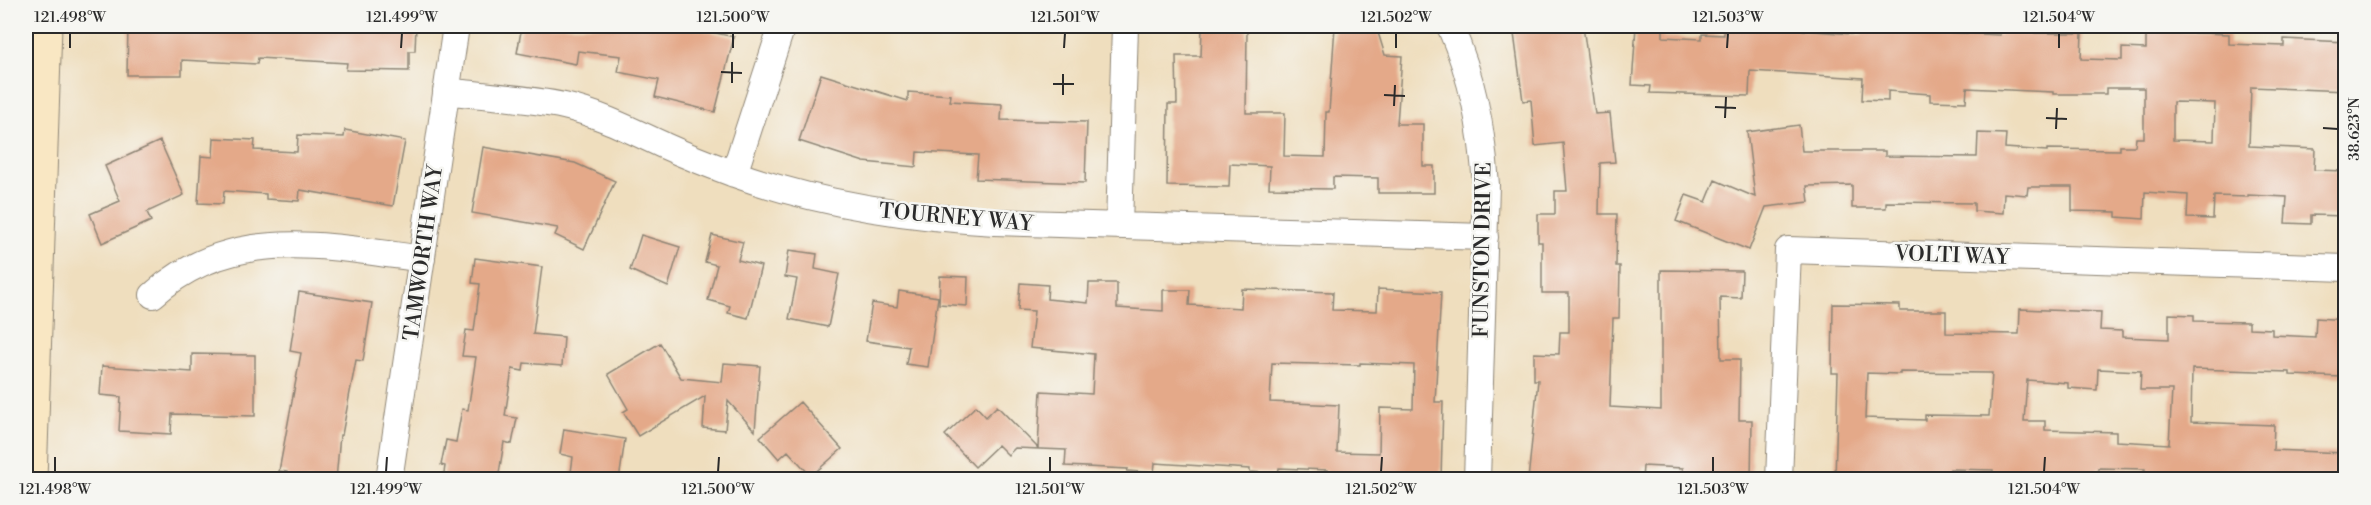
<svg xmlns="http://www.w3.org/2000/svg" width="2371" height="505" font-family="'Libre Bodoni',serif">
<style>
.building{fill:#e4a989;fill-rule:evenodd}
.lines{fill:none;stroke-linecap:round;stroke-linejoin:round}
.minor-casing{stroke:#8d8474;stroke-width:28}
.secondary-casing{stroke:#8d8474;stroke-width:35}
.minor{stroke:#fff;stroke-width:26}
.secondary{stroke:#f9e7c3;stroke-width:33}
.ticks{fill:none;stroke:#2b2b2b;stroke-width:2}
.labels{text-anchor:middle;stroke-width:5;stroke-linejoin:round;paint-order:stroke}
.street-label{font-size:21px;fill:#2b2b2b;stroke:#f6f6f2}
.neatline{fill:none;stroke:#2b2b2b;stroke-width:2}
.ticks-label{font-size:15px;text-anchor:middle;fill:#2b2b2b}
</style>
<rect width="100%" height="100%" fill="#f6f6f2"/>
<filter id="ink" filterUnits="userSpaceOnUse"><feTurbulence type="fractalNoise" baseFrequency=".0167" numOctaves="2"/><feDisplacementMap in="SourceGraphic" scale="12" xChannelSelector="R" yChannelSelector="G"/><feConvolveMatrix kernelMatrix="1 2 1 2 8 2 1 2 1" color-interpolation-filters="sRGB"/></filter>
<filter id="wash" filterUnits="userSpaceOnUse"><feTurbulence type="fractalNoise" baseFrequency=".008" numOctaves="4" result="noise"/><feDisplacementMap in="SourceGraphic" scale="24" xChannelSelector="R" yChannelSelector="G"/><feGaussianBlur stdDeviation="1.35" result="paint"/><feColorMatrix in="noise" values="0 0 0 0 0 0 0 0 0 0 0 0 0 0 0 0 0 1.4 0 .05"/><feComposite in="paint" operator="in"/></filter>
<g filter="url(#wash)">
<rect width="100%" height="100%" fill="#efdebe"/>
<g id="blocks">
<!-- building -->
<path class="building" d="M128,26H416L415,51H409V71L346,70L347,63L258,58L257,64L182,60V75H127Z
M522,26H685L734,37L715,112L655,97L659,80L618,72L621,56L578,51L576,64L517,53Z
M1335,26H1376L1385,55L1402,56L1397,124H1423V166H1434V193H1378V178L1333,177V189L1269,188L1270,166L1230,164L1229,187L1167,186L1168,104H1177L1176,56H1201L1202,29L1247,30L1246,113H1285L1284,156L1325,157L1326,112H1329Z
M1513,26H1583L1595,114L1610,113L1615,162L1600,163L1599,214H1617L1616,266H1620L1619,318H1613L1610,407L1661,410V270L1742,271L1741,298L1720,297L1721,359H1740L1739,420H1752L1751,480H1683V468L1643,466L1642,480H1528L1538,380H1534V353L1559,354L1560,332H1569V293H1542V242H1538V214H1555V191H1567L1563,143L1535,146L1531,100L1523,101Z
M1636,26H1663V37L1702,39V34L1724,35V26H1803V30L1863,35V26H1944V32L2000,35L2001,28L2035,30V33H2082L2081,59L2122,60V48L2146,49V31L2229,34V44L2284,46V39L2346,42V91L2251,87L2249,146L2315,149L2314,170L2346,171V216L2311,215V224L2285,223L2287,197L2248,195V197L2214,196L2213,219L2187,218L2188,195L2145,192L2144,219L2116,217V212L2072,211V187H2028L2027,195L2004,193L2003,213L1974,211V203L1886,202V208H1852V185L1807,186L1809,202L1766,207L1749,250L1676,221L1686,195L1706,202L1715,180L1755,197L1747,132L1799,125L1802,151H1885V156L1977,157L1978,133L2006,134L2005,148L2047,151V149L2120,150V146H2135L2136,138H2144V88H2106V94H2053V92L1967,88L1966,102L1930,101V94L1888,91V101L1862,100L1863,78L1750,71L1749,96L1650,93L1651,86L1632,85ZM2173,102L2215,103L2214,141L2173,140Z
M821,74L908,101V92L951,95L950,101L1002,104L1001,120L1087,122L1085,183L976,179L978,155L917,152L916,167L864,162L799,141Z
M345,130L405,141L393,206L300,190L299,201L266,199V194L224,191L223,204L198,203L201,156L213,157L214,138L255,140L254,150L297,152L298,135L344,137Z
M160,141L184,195L147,212L151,221L102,243L90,214L120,201L105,166Z
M483,147L575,163L615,181L584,249L555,235L558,228L472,213Z
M641,235L680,247L668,287L630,270Z
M712,235L743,242L738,260L761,266L748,318L728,313L730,306L708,300L717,265L705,262Z
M789,250L817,254L815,269L839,274L828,327L789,319L797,279L785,277Z
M475,258L542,267L533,334L564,337L562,366L524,363L523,371L512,369L505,416L517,418L512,444L504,442L498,480H443L445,466L441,465L446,440L456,442L462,409L468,410L476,357L462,356L466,330L474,331L480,284L472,283Z
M940,276L968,277L967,306L939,304Z
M1020,283L1048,285L1047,299L1088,303L1089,283H1117V308L1163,311V290H1190L1189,305L1241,308L1242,289L1333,292L1332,310L1377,311L1378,289L1441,292L1435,402H1443L1441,480H1326L1327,470L1279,468L1278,474L1250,472V469L1155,463L1154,473L1127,471L1128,469L1065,466L1066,450L1015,448L1008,455L998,445L975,467L945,435L976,406L986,417L997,406L1038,448L1041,391L1092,394L1094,354L1030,348L1034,311L1018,310ZM1272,363L1360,365V363L1414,365L1413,409L1380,408L1379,453L1337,452L1339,405L1270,402Z
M899,291L938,297L928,367L906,364L909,347L866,341L872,303L897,307Z
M299,292L372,303L363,361L356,360L342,435H340L336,480H287V472L279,471L301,353L290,351Z
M1833,304L1900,305V311H1946V333L2019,334L2020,309L2101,312L2100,330L2122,331V337L2169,339V314L2194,315V321L2249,322V328L2272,329V335L2315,337L2316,318L2346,320L2343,377L2290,375V372L2192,369L2191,422L2274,425L2273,450L2344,453L2342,480H2144L2145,469L2098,468V473H2088L2087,480H2017L1993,477V470L1950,469V480H1835L1838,373H1832ZM2098,369L2141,371L2140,390H2172L2169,444L2116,441V432L2045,430V421H2024L2027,380L2068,383V388L2097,390ZM1900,372L1992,373L1989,416L1925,415V420L1865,418L1867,373L1900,374Z
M660,343L681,378L722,382L724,363L760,366L755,431L728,401L725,430L703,428L705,396L638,436L623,412L628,409L608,374Z
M192,354L255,355V416L172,414L171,434L119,431L121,397L100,395L102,366L192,372Z
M800,402L842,449L811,476L788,451L779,459L760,437Z
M564,429L625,439L619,480H570L573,457L560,454Z"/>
</g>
</g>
<g filter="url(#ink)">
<use href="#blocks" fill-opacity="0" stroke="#8d8474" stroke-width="1.5"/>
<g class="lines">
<!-- minor casing -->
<g class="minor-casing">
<path id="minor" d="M1450,26C1473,79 1482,127 1486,185L1477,480
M446,91C485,96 526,98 564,106C600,114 632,131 665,146C687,156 710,165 732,173C817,204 905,217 995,222L1485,237
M734,174L782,26
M1119,226L1125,26
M153,295C231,224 328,246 422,259
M389,480L456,26
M1779,480L1788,250L2346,268"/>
</g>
<!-- secondary casing -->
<g class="secondary-casing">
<path id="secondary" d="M30,480L45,26"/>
</g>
<!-- minor -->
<use href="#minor" class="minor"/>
<!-- secondary -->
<use href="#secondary" class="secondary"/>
</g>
</g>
<!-- ticks -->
<path class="ticks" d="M70,48V33M401,48L402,33M733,48V33M1064,48L1065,33M1396,48V33M1727,48L1728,33M2059,48V33M721,72L742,73M732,83V62M1053,84H1074M1063,95V74M1384,95L1405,96M1394,106L1395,85M1715,107L1736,108M1725,118L1726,97M2046,118L2067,119M2323,128L2338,129M2056,129L2057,108M55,472V457M386,472L387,457M718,472L719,457M1050,472V457M1381,472L1382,457M1713,472V457M2044,472L2045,457"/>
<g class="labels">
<!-- street labels -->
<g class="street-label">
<text transform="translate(956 217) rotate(5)" y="7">TOURNEY WAY</text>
<text transform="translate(1482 250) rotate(-89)" y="7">FUNSTON DRIVE</text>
<text transform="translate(423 253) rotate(-82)" y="7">TAMWORTH WAY</text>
<text transform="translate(1952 255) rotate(2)" y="7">VOLTI WAY</text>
</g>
</g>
<!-- margin -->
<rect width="2371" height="505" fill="none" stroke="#f6f6f2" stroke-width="66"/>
<rect x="33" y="33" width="2305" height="439" class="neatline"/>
<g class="ticks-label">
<text x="70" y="22">121.498°W</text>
<text x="402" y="22">121.499°W</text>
<text x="733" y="22">121.500°W</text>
<text x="1065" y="22">121.501°W</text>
<text x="1396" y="22">121.502°W</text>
<text x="1728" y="22">121.503°W</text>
<text x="2059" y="22">121.504°W</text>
<text transform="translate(2354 129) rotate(-90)" y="5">38.623°N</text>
<text x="55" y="494">121.498°W</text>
<text x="386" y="494">121.499°W</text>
<text x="718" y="494">121.500°W</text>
<text x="1050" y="494">121.501°W</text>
<text x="1381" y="494">121.502°W</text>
<text x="1713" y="494">121.503°W</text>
<text x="2044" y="494">121.504°W</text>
</g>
</svg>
